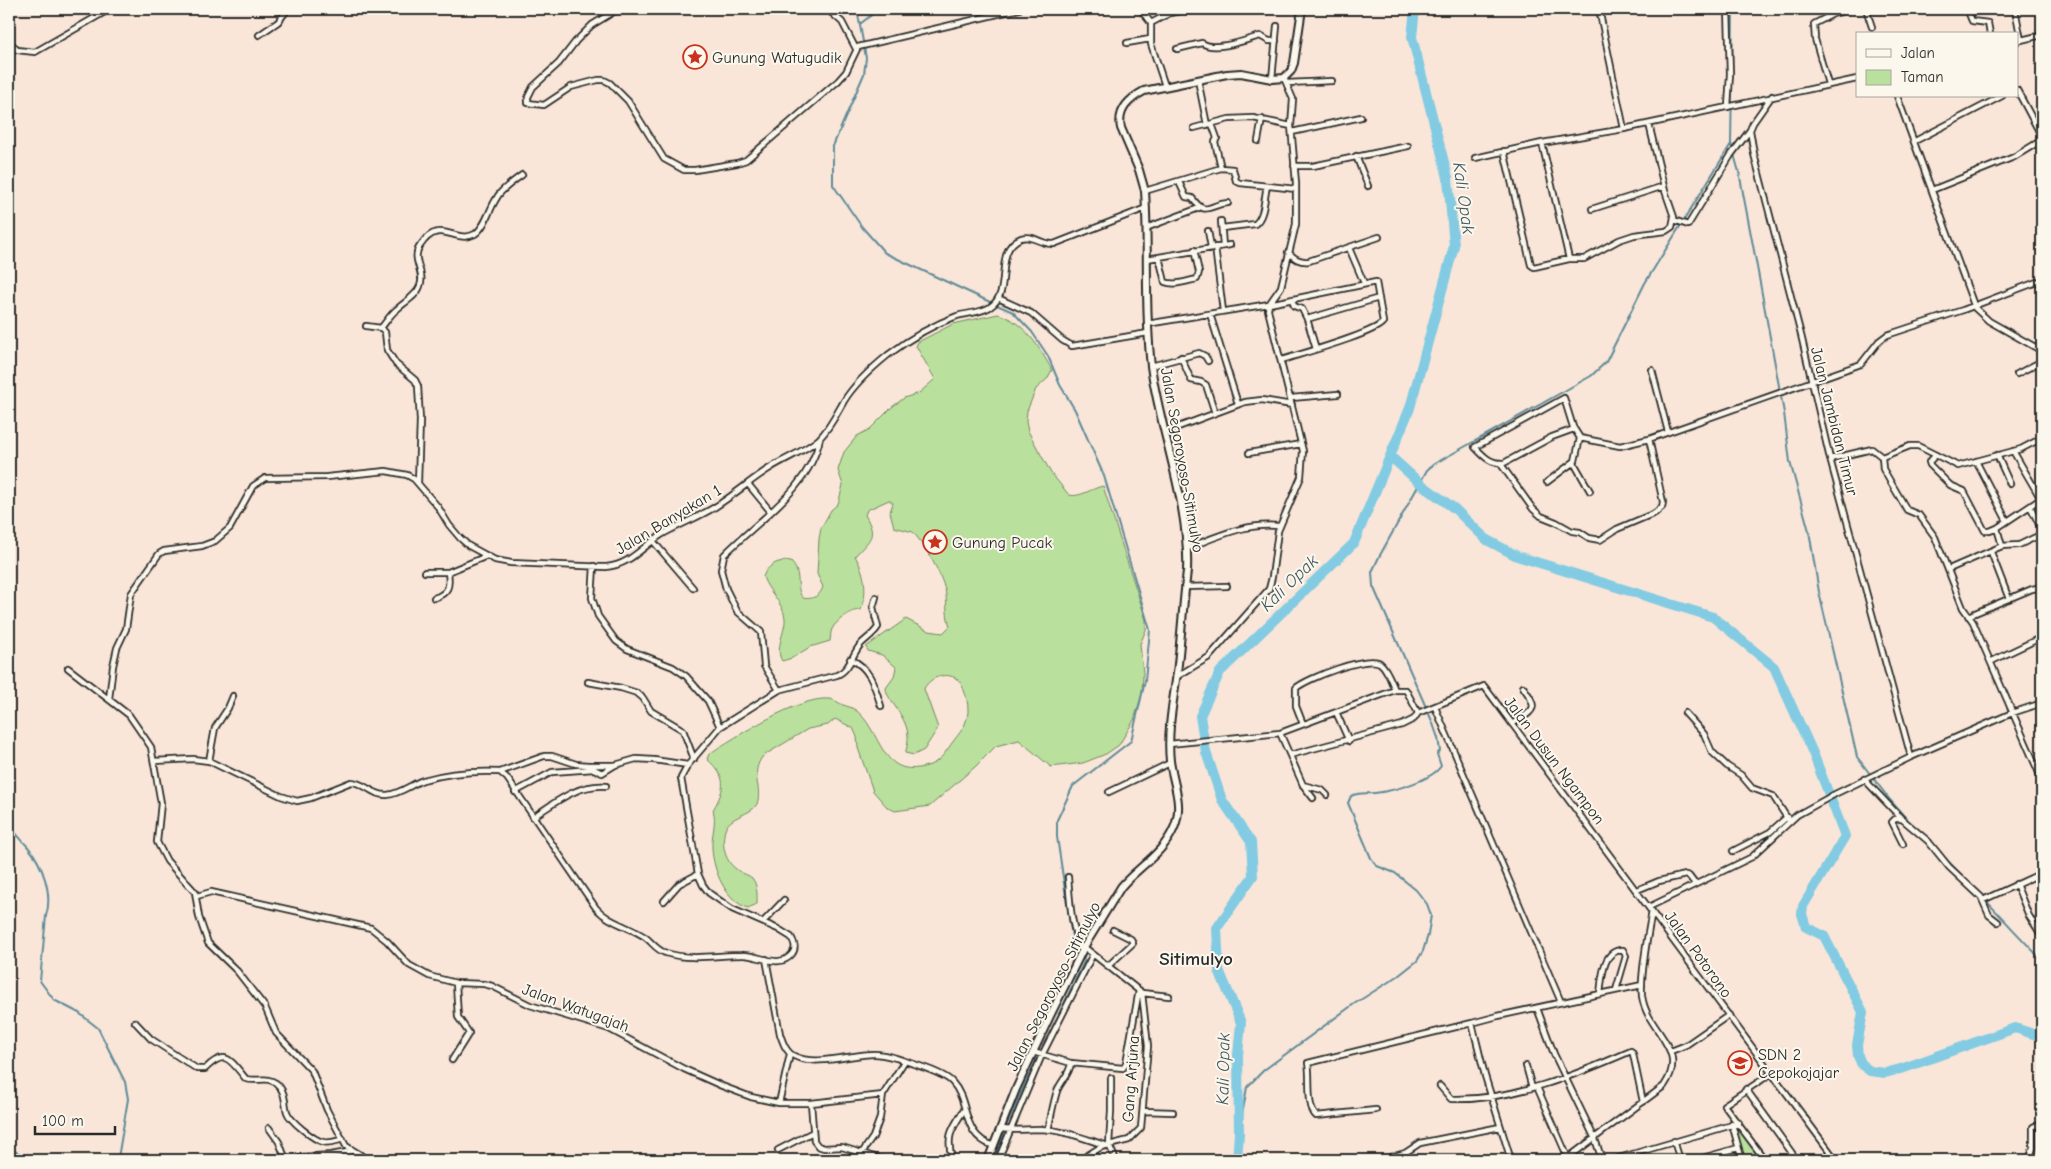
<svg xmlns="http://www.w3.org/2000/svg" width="2051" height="1169" font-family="'Comic Neue',sans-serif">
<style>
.green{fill:#b9e09c;stroke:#728664}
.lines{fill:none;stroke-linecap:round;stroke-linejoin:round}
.stream{stroke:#5f8b99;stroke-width:2}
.river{stroke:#82cbe3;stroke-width:10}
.minor-casing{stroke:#2b2b2b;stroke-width:8}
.secondary-casing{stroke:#2b2b2b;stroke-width:10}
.minor{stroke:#fbf7ec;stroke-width:4.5}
.secondary{stroke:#fbf7ec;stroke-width:6}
.labels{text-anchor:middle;stroke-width:4;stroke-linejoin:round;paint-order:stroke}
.poi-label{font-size:16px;fill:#2b2b2b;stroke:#fbf7ec;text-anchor:start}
.street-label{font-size:16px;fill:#2b2b2b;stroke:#fbf7ec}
.water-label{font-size:18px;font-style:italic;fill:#455b62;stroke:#fbf7ec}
.quarter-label{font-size:19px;font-weight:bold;fill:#2b2b2b;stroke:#fbf7ec}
</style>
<rect width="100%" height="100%" fill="#fae6d8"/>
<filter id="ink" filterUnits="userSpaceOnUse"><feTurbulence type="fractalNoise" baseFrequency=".02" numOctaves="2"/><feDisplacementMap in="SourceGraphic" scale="10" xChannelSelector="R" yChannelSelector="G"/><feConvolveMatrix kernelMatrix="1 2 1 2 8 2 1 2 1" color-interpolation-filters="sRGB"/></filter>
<g filter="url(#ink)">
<!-- green -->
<path class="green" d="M998,314C1025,322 1039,347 1052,370L1047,379L1036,389L1027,411L1026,422L1028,431L1051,473L1069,495C1080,498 1092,488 1103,486L1146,620V630L1140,644L1143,673L1142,694L1134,720L1119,745L1106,754L1083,763L1051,767L1019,740L996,746L976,766L930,806L895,811L887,807L873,791L858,748L857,737L853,728L835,719L828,725L808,729L763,756C749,774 763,787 757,804C752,815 728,816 725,830C721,845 725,863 739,871C743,874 749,875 752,878C758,885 757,896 757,904L748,908C726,901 713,871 712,848C711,835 717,823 713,810C726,787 727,777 707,759L709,754C735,737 799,696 829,699C833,699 839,703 843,705C847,706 853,708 857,711C882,732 881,780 927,766C940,762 944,754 952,743C956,737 964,729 966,721C971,710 966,690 959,681C949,670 929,677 924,689L938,728L924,750L914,755L905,753C913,732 904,719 892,702C889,697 886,693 886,688L894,677L896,667L882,655L868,651L866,647L906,619L929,631L943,633L950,626C946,615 947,606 946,595C943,576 926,547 913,532L894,527L890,512L893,503L889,500L867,510L865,515C878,537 870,539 855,556C865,572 868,592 861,610C852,609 836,621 832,629C830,633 831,637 830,641L810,647L792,658L782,661C774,648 786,632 785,618C783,602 768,592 763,577C767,565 779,559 791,562C803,574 794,588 803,598C812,600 820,596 823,587L817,574L819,539L821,528L831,510L838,504L843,485L838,470L844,452L857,436L870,429L892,407L904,398L919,393L935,379L916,346L918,342L953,324Z
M1743,1131L1761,1159L1744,1160L1737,1133Z"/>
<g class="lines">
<!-- stream -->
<path class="stream" d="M857,9L866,58L864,74L833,146V185L862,227L885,253L990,302
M860,24L879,9L896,12L905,9
M1731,144L1739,172L1755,256L1784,413L1790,462L1809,531L1819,592L1857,757L1890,800L1912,825
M9,783L14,800L9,810
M9,823C14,833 21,839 28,847C43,865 53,894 46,916L40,981L54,1000L79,1013L98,1028L125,1082L128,1099L118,1158L119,1160
M1942,855C1976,889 2008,925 2042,960
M1239,1133L1247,1087L1264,1070L1354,1004L1398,976L1417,961L1423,951L1428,935L1431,915L1427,904L1416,890L1395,873L1377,866L1371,858L1348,803L1351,796C1359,792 1366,794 1375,793C1392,791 1431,781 1441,766L1437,754L1440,751L1438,738L1432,721L1373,586L1372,572L1379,557L1427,470L1434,464L1591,376L1606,362L1645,283L1731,144L1733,9
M9,1151H15L30,1160
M59,1160H70
M105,1160L118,1158
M995,1160L1006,1126L1024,1086L1085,960L1074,950L1057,837V820L1073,786L1131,741L1145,681L1150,630L1104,476L1075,410L1060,385L1048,356L1032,332L1013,312L997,305"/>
<!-- river -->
<path class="river" d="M1390,456L1421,484L1455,509L1487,540L1517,556L1713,617L1774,667L1813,753L1845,836L1803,906L1802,914L1806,927L1824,936L1863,1012L1857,1045L1858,1056L1862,1065L1870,1071L1885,1073L1904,1068L2015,1028L2042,1037
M1237,1160L1239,1133L1238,1055L1241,1023L1219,970L1217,928L1253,876L1251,842L1222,800L1206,752L1200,716L1220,672L1354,543L1410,408L1454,246L1448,178L1412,37L1415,9"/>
<!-- minor casing -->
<g class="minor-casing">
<path id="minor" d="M628,9L615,11L592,25L576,41L559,63L533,87L528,97V103L544,105L571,87L598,80H604L610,83L628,101L664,159L684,170H695L737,163L746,160L838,81L846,72L858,47L1019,9
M827,9L842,22L856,49
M1140,9L1151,23V44L1165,86
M1599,9L1624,129
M1728,9L1730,74L1728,107
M1866,9L1872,27
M1967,9L1972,21L1988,23L1990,34
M2015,9L2021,40
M1151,23L1170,13L1191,9
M259,35L278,22L288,9
M9,41L17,50L35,52L110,9
M2017,41L2042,35
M1127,43L1150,39
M1177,49L1202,43C1215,52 1246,40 1260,36L1269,41H1276
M1272,79L1277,26
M1198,80L1207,125
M1287,83L1332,81
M1828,84L1815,39L1814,24L1833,14L1848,10
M2017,90L2042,137
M1772,96L1753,123L1750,130L1754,154L1801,335L1830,459L1911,757
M1897,96L1975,308L1989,321L2042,351
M1212,124L1217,138L1215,142L1221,168
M1194,128L1229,119L1253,118L1291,126
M1292,132L1361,117
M1258,141L1262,119
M1915,141L2002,96
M1542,143L1569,259
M1504,151L1531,265L1534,267L1569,259H1584L1619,240L1634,235L1666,231L1672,227L1674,217L1665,191L1649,124
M1356,156L1368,186
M1475,158L1542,143L1624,129L1857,79
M1294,166H1313L1408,146
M1179,182L1186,197L1192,198C1207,218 1208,204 1228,203
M1932,190L2014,157L2042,140
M1145,191L1221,168L1233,169L1236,181L1240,183L1296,189
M2042,193L2040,206L2042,224
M1592,209L1664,186
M1674,220L1688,225L1731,155L1750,130
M1221,221L1223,246
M1146,228L1199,208
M1222,228L1255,224C1265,216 1264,198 1267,186
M1208,231L1211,247
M1215,247L1223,311
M1349,248L1364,283
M1288,252C1295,259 1300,262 1309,261L1379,237
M1159,257L1165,282C1175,286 1187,281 1197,279L1199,272L1194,250
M1147,259L1230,245
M998,298L1031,313L1062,340L1072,346L1148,333
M1292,299L1294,306L1302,309L1307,319L1379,298
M1210,314L1238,404
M1307,319L1316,349
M1147,324L1269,304L1376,282L1383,322C1374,334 1300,354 1282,360
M366,326L381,328
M1181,357L1191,380L1201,382L1206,385L1215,413
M1151,366L1199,353L1205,356L1208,361
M1652,370L1668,432
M2017,374L2042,361
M1291,398L1338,394
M1574,429L1552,437L1504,463C1491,464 1484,457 1475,447L1564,398L1573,427L1580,438L1620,446L1649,439L1861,364L1879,341L1887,335L1963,310L2042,280
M1165,432L1245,402L1262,400L1292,405
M2013,451L2041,499
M1249,453L1301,444
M1936,455L1929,462L1930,465L1950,485L1964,491L1985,531H1990L1997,528L2042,498
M1997,455L2010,484
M1882,457L1883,469L1907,510L1919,515L1935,537L1963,608L1973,622L2039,773H2042
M1830,459L1872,449L1882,457L1910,446H1918L1958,466L2021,449L2042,438
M1976,461L2007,521
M1500,463L1533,509L1541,516L1556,522L1572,531L1580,532L1589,538L1600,540L1617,529L1655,513L1662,507L1663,502L1649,439
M1574,463L1590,491
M1547,482L1575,461L1580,438
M418,483L420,420L418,386L415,380L396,364L387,350L385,332L381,328C386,322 390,315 396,310C403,303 417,296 420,286C426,272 410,259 420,246C440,216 454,245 475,234C487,226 490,204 501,192C507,186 515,180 522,175
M748,484L771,512
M2030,506L2042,530
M1997,528L2002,546
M653,541L693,588
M1187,548C1219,536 1244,523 1279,526
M1991,552L2009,599
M1949,569L2002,546L2019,545L2042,534
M425,572H448L487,556
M1185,587L1227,586
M434,598C449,593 450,586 448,572
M1968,616L2032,589L2042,587
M850,659C870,667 875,687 881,706
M1992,661L2042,637
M68,668L129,715L151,747L161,803L157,842L167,861L195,892L199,917L208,943L237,971L265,1007L276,1033L312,1071L327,1110L346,1146L369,1160
M1176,677L1209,657L1269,589L1272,577L1278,531L1301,477L1303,451L1268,310L1269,304L1281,287L1296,224V183L1291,126L1293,99L1284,78
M588,682L621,688L637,693L643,698L651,711L683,730L694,759
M779,690L764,666L761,632L737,611L726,589L721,570L724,555C758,520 810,489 820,438
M109,699L113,666L117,648L126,629L131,594L159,554L164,551L202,546L215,541L230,528L253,486L265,478L327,477L386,471L407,475L414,479L438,507L449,525L460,538L469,546L495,560L511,563L606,567C630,565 642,547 661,535C678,525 697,518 715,507C734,495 751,480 770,468C786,458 805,451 819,439C830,428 836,415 844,401C855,383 872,368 888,355C909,339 932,325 957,316C967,313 981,313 990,307C1014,292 992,250 1021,238C1032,234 1042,245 1054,244L1146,208
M1435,707L1561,1002
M1336,712L1349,741
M1685,713L1704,734L1712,752L1727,766L1741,775L1752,788L1773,796L1789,821
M1303,724L1296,706V688C1308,678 1367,655 1380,663C1387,668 1392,683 1395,690
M1512,724C1534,710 1540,710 1523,687
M720,727L779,690L837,675C850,670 852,654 861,644C867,638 874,634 878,627L873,607L876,597
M1169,744L1280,733
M1290,755L1402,725L1414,719L1418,713
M154,761L193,759L209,761L281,796L297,801L311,798L351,782C364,782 373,796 387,795C400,794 412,784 423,780C447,773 475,771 500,772L507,778L596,908C609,923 629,926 645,937C652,942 657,951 666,953C690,961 717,955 742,955C758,954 779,970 792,954C797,948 794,942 791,937L778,929L732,909L709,893L703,885L698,874L681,778L688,765L720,727L708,701L686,676L673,667L627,649L616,641L598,616L592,598L594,566
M209,761L215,728L228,708L233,696
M500,772L544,756H552L576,764L588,765H615L636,759L654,760L688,765
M1864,779L1902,819L1928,841L1949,867L1981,897L1989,915L1998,922
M1303,785L1322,790L1327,795
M515,792L552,772L594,769L602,773L615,765
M1109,792L1170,763
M1313,798L1303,785L1280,733L1395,690H1406L1418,713L1484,686L1836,1160
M533,817C556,802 577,784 606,786
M1902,819H1895L1892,822L1903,844
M1733,851L1770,832L1787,817
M1068,877C1070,903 1071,928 1082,951
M2016,884L2029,916L2042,936
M1637,890L1659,881L1686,875L1689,876L1695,884
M197,896L211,892L371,928L387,941L409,965L429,976L456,983L484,984L492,986L530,1005L609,1029L684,1069L722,1086L751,1097L779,1103H811L814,1141L818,1146L824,1148L842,1147L884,1160
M1983,900L2042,873
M664,901L679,884L698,874
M1649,907L1752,857L1797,815L1837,793L1911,757L2012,713L2042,703
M763,922L784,900
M1084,947L1142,993L1169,996
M766,959L780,1034C783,1043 786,1052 794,1056C816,1067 851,1054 874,1054C881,1054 889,1056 896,1058C910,1063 943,1072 952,1082C971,1102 960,1135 994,1146
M1109,965L1133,943L1131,939L1113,930
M1600,994C1602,980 1602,949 1623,950L1626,956L1616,990
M1537,1008L1554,1054L1595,1139L1602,1160
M135,1022L151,1039L197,1069H205C226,1048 230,1060 246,1079C257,1082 266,1076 276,1083C286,1091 284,1102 287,1112C290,1121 314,1140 323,1142C330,1144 336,1141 343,1139
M1671,1051L1686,1045L1729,1015
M1033,1052L1071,1063L1123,1068L1126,1063L1139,990
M452,1060L469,1033L458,1017L456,983
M1526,1066L1532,1088
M1111,1078V1111L1109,1145L1116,1160
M1440,1086L1451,1099C1512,1101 1576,1075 1631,1051L1633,1054L1643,1102
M1537,1087L1568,1158
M1746,1089L1797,1160
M779,1103L790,1054
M811,1103L883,1095
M1376,1110L1316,1116C1306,1106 1311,1077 1308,1063L1472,1023
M1143,1111L1173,1112
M1732,1124L1742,1160
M269,1128L279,1142L286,1160
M1001,1129C1014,1131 1027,1129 1040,1129C1063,1130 1083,1138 1105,1145
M1048,1130C1051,1117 1053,1104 1057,1091C1061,1081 1070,1074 1071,1063
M1674,1141L1680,1160
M778,1150L813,1132
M861,1154L873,1137L880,1118L883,1095L904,1062
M301,1157L331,1155L353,1151
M952,1160C946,1136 951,1130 964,1110
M998,1160L1042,1055L1093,954
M1080,1160L1101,1147L1129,1140L1141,1128L1148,1046L1142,993
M1381,1160L1405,1153L1420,1143L1500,1127
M1511,1160L1485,1076L1472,1023L1498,1016L1642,985
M1565,1160L1664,1086C1690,1048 1647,1033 1642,996C1640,975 1648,933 1652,911
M1612,1160L1739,1123
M1695,1160L1738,1148
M1765,1160L1724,1105L1772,1073
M1820,1160L1830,1153
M2029,1160L2033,1148V1127L2042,1123
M2033,1160H2034
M2040,1160H2042"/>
</g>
<!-- secondary casing -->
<g class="secondary-casing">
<path id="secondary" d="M988,1160L1016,1089L1050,1016L1084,947L1121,887C1138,867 1163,854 1174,828C1184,805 1173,784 1170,761C1167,731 1173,703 1177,673C1181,639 1183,605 1187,571C1190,504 1160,432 1151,366C1144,308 1149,250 1145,191L1139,170L1121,128C1117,110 1129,99 1144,91L1227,74L1241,73L1272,79L1284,78L1291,71L1294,63L1302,9"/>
</g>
<!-- minor -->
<use href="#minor" class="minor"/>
<!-- secondary -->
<use href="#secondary" class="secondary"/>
</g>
</g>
<!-- icons -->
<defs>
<g id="sight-ring" transform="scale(1.25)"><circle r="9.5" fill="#fbf7ec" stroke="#c8321e" stroke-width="1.5"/><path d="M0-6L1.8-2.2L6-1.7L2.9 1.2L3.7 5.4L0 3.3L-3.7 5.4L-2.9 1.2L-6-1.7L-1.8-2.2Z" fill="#c8321e"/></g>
<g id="school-ring" transform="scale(1.25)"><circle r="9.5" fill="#fbf7ec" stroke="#c8321e" stroke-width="1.5"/><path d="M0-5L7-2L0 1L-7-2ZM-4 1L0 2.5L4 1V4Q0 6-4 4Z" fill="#c8321e"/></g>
</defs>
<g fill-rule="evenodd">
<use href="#sight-ring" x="695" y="57"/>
<use href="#sight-ring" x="935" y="542"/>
<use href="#school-ring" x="1740" y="1063"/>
</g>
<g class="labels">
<!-- poi labels -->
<g class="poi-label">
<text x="712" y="63">Gunung Watugudik</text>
<text x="952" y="548">Gunung Pucak</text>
<text x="1758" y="1060">SDN 2<tspan x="1758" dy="18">Cepokojajar</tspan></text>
</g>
<!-- street labels -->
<g class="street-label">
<text transform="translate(1835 421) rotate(76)" y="6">Jalan Jambidan Timur</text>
<text transform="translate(1183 460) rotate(80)" y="6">Jalan Segoroyoso-Sitimulyo</text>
<text transform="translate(668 519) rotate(-31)" y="6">Jalan Banyakan 1</text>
<text transform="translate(1555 760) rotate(53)" y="6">Jalan Dusun Ngampon</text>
<text transform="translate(1699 954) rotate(54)" y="6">Jalan Potorono</text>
<text transform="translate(1053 986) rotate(-63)" y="6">Jalan Segoroyoso-Sitimulyo</text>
<text transform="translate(576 1007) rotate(20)" y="6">Jalan Watugajah</text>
<text transform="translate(1130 1079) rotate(-86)" y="6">Gang Arjuna</text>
</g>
<!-- water labels -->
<g class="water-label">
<text transform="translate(1464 198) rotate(82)" y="6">Kali Opak</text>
<text transform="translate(1289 583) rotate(-44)" y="6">Kali Opak</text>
<text transform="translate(1223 1069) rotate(-89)" y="6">Kali Opak</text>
</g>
<!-- quarter labels -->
<g class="quarter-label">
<text x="1196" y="965">Sitimulyo</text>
</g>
</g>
<!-- margin -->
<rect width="2051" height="1169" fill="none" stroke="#fbf7ec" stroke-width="30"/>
<rect x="15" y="15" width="2021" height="1139" fill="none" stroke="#2b2b2b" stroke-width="2" filter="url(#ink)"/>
<!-- legend -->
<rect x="1856" y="32" width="162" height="65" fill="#fbf7ec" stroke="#a8a59f"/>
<rect x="1866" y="49" width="25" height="8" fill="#fbf7ec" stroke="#a8a59f"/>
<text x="1901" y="58" font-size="15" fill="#2b2b2b">Jalan</text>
<rect x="1866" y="70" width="25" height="15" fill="#b9e09c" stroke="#a8a59f"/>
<text x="1901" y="82" font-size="15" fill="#2b2b2b">Taman</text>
<!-- scale -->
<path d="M35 1126v8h80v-8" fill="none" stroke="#2b2b2b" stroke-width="2.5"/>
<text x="42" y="1126" font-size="15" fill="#2b2b2b" stroke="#fbf7ec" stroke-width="4" paint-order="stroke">100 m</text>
</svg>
